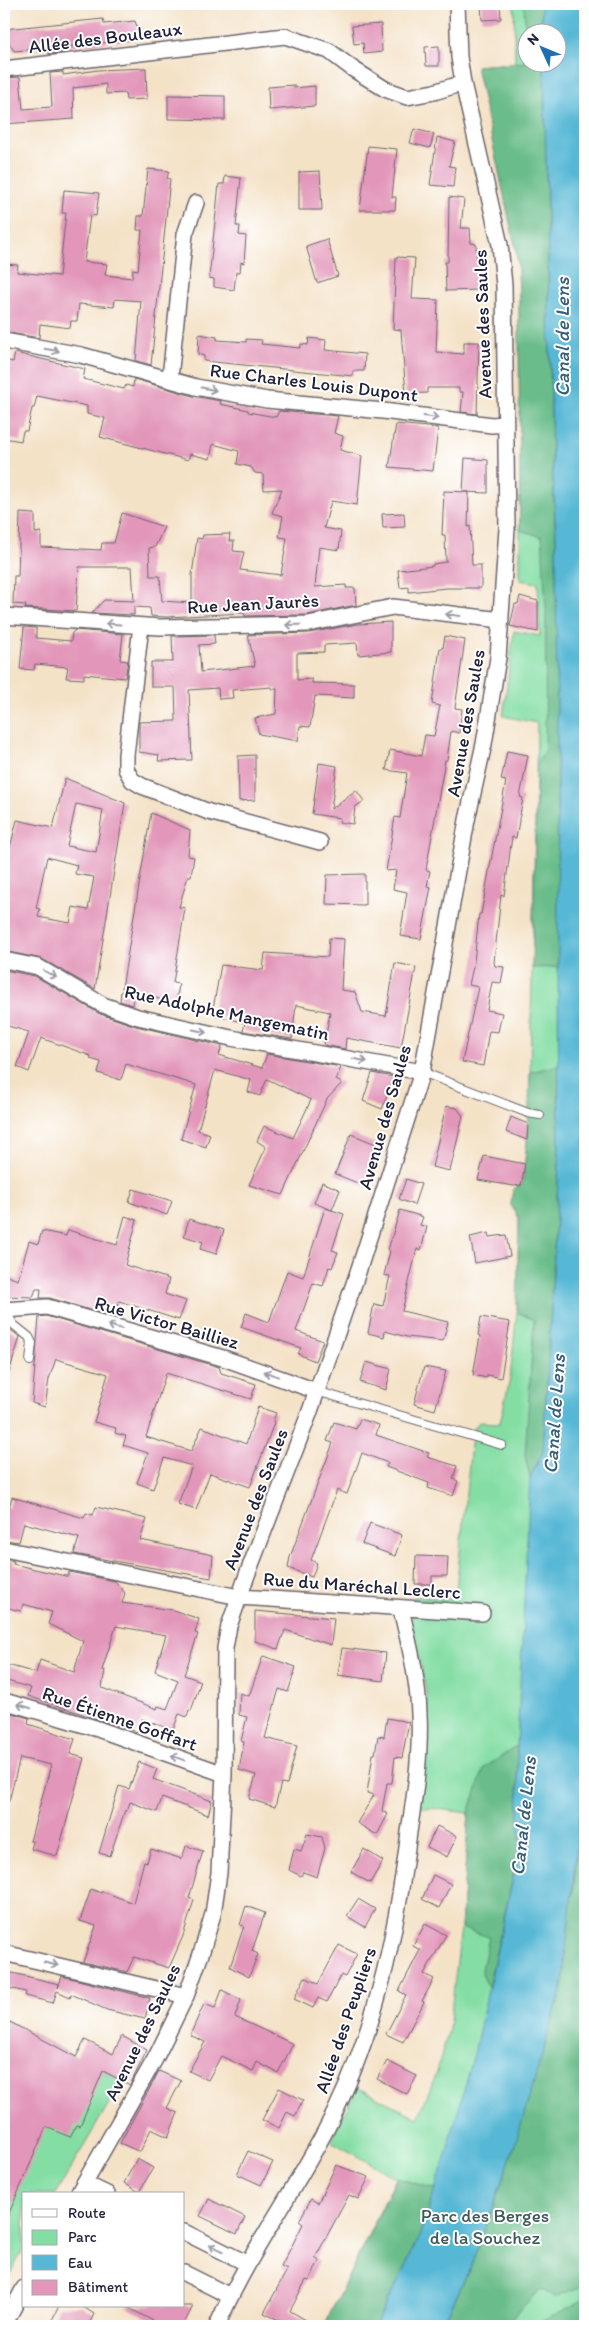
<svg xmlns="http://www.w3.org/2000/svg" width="589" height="2330" font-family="Itim,sans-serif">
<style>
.green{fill:#84dea4;stroke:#538070;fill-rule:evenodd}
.forest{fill:#6bbd8a;stroke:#467062}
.water{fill:#56b8d5;stroke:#3c6d88}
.building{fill:#e296b9;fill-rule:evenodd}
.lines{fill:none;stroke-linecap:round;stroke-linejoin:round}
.lane-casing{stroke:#6c656c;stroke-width:10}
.street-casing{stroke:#6c656c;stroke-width:18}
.lane{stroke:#fff;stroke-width:8}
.street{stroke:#fff;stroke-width:15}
.oneway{stroke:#9c9ca7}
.labels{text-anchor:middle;stroke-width:4;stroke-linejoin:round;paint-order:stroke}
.street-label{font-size:19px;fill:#22223b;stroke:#fff}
.park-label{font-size:19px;fill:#3f5a5a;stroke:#fff}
.water-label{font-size:20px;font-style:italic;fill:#375e79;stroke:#fff}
</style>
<rect width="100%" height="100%" fill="#fff"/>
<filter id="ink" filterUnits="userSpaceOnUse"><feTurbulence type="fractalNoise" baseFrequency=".02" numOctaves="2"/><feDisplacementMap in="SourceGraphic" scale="10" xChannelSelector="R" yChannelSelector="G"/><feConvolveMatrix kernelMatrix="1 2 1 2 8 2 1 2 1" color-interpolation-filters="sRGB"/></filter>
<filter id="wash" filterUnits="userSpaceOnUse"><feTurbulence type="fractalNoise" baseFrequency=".0096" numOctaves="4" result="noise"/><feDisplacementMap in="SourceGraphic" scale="20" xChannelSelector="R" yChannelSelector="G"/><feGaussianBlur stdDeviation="1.12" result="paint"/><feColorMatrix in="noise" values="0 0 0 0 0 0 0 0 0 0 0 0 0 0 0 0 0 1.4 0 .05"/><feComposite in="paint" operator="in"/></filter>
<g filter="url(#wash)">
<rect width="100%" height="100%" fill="#f4e2c7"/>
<!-- green -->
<path class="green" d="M514,4H585V2326H324L396,2178L331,2141L357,2087L418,2118L436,2075L449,2029L461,1928L469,1813L420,1807L427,1718L426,1690L412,1627L413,1597L455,1599L471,1445L475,1427L479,1422L500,1423L510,1379L517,1312L519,1218L511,1205L513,1189L522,1185L529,1124L537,723L503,716L514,631L540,636L538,583L520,580L519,289L517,255L476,66L515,63ZM526,32H556V62H526Z
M4,2019L122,2081L56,2194H24V2249L4,2284Z"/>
<!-- forest -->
<path class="forest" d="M524,4H541L543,32H526V62L544,63L552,457L556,538L559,967L532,968L537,762L545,752L546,610L542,537L520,530L519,289L517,255L476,66L526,62Z
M559,1065V1164L543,1452L530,1478L525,1456L534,1320L517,1312L519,1218L511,1205L513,1189L522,1185C528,1147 529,1110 530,1072Z
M517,1746L520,1846L488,1988L481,1974L489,1937L461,1928L469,1813L484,1768Z
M585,1766V2285L555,2297L540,2289L505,2326H442L473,2262L514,2148L574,1886Z
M397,2178L435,2189L417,2243L375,2326H324Z
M585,2299V2326H533Z"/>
<!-- water -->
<path class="water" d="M541,4H585V1766L562,1988L514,2148L473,2262L442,2326H375L417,2243L443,2165L474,2054L520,1846L517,1746L530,1478L543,1452L559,1164L556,538L552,457L544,63L556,62V32H543Z"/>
<g id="blocks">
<!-- building -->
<path class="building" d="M481,4H500L501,19L482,20Z
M103,19L104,24L135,21L141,39L62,47V53L49,54L48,48L14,51L4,34V29Z
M381,24L382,52L364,54L363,43L354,44L352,26Z
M439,46V66H426L425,47Z
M146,68L147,99L126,100L125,93L106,94V84L73,88L74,119L4,124V78L20,77L23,109L37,108L52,107L50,73L63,72V75L98,70Z
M294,85V88L315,86V106L269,110L268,87Z
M168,95L225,96V120L168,119Z
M414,129L434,134L430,148L410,143Z
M437,137L455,142L449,166L455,167L453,187L430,185Z
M368,146L397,149L392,197H396L395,210H360Z
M148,169L169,171L167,178L170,179L151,365L136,361L141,301L115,299L114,307L79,304L77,321H71L70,328L40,324L39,338L4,332V264L18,265L17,272L59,276L66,213H62L64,190L99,193L96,216L90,215L84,262L107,264L105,275L132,278L133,269L138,270L142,230H137L138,216H143Z
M320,171L322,210H299V172Z
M225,176L241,178L236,226H240L239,235L246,236L244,263L241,262L240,272H236L234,290L214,287V279L209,278L219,184H224Z
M449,197L464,199L461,228H470L471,243L476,244L478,290L446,291L445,262H448Z
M327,239L338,276L317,283L306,246Z
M396,257L415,258L412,299L438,300L436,352L464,354V342H479L477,414L461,412L463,392H459V388H427V393L406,394L401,330L393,329Z
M199,334L217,337V340L246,342V339L262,340L261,344L300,348L301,344L308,345L309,338L326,340L325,350L365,354L364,371H353V376L204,361V356L198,354Z
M15,353L85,369L83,379L124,389L126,385L133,387L134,379L193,396L221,401L220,404L248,410V412L276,417L279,411L338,416L334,433L343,436L340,450L362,456L357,505L331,501L324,528L341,531L339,550L319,547L315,587L346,585V588H355L356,605L307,615L245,616L244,613L167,617L151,616L150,608L134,607V615L92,613L104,600L134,601L132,567H79L76,611L25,608L26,605L13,604L14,576H18L20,513L35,514V533L41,532V547L101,550L102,543H114L122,513L164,527L155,547L149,548L150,576H160L162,601L192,603V575L197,538L202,539L203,535L230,534L229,541H234L233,551L244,552L240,570L281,575L287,538L279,537L283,516L272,513L282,489L264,490L263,474L255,473L251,467L237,464L239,451L213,444L210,459L190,454L188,460L100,437L105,418L87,414V406L37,396L34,408H32L27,431H23L21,441L4,438V360L13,362Z
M396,424L438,428L433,471L389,467Z
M465,458L488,460V493L463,492Z
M444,491L469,492L468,527L470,526L472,565H481V588H446L409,592V587L400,588L398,570L433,566V564L446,562L445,535H442Z
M404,513L405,527L383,528L382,514Z
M520,596L538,601V632L510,626L515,604H518Z
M391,622V652L358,655L357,643L324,645V652L297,653V680L312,679V683L354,684V698L315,696L310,727L300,726L298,741L259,734L255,718L276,714L277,689H272V687L232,690L233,698L219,699L218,688L189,690L192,760L158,761L159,755L139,752V722L176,721L175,687H151V662H173L172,636L214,635L215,644L199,645L201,672L255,666L248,635L308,633L358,624Z
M24,627L36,628V638L71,641L72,633L75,630L123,634L120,660L128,661L125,678L84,674V679L66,678L68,667L35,664L34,670L20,669Z
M445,636L465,640L455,708L462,709L459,733L451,731L447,760H445L426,870L430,871L427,886L431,887L421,939L400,936L407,892L393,889L396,870L386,871L395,817L400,818L407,773L386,770L390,750L421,756L425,735L434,736L440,706L432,704L440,648H443Z
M507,751L528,755L520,797L523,798L516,838L512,837L504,896L501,895L494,962L495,966L504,967L501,983L492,982L487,1010L502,1013L498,1032L489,1031L483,1066L462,1062L478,987L469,985L474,962L479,914H481L506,781L501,780Z
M255,755V800L239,801L238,756Z
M319,763L337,766L331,809L356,790L364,801L355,807L353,824L339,822L340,818L312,814Z
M65,778L125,803L95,989L42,959L4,951V872L17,820L53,828ZM76,804L103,810L96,852L67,846ZM47,857L77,865L75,874L94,877L88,910L73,907L70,923L38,917L40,909L36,908Z
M151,813L190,830L188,856L194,857L191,876H188L179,907L185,908L173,983L179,984L176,1004L122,988Z
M365,874V905L326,904L327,875Z
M329,938L344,939L341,990L355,992L362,1012L386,1016L395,963L416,967L401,1048L346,1038L345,1049L324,1045L330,1012L296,1005L292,1039L243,1031L245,1023L212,1014L221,965L263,970L265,953L328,957Z
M4,970L35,976L100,1014L136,1026L222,1046L219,1055L262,1068L267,1054L341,1067L336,1080L342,1083L327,1099L283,1195L249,1185L266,1147L257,1141L264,1126L293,1138L311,1100L267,1079L260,1096L248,1092L251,1080L215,1070L198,1130L210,1134L206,1147L181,1139L196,1085L126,1064L121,1080L98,1073L101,1062L90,1059L91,1056L41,1038L29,1072L17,1067L29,1032L4,1025Z
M121,991L134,993L132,1005L120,1001Z
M372,1073L394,1077L382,1109L363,1101Z
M446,1106L457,1108L463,1116L450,1171L432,1167Z
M511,1117L528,1124L527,1140L506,1132Z
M351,1134L381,1146L365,1186L335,1174Z
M484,1156L525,1164L521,1185L514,1186L478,1180Z
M406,1179L421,1184L414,1205L399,1199Z
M322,1182L340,1190L332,1210L314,1203Z
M133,1189L172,1201L167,1215L129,1202Z
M325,1208L344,1214L332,1250L338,1252L332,1268L329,1267L323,1286L313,1283L296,1331L323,1341L315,1361L298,1354L301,1348L241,1327L246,1313L269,1322L287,1271L303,1277Z
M400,1210L423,1217L420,1225L427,1227L421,1250L417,1249L402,1311L448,1322L443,1341L407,1337L385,1331L384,1337L368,1333L374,1304L383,1306L390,1276L384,1275L390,1251L388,1250Z
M125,1216L137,1220L125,1265L169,1279L165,1294L186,1301L179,1320L119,1301L114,1317L50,1298H40L41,1289H36L33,1297L4,1296V1275L18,1280L29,1241L38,1244L42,1231L66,1236L68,1230L117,1245Z
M189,1219L224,1230L216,1254L200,1249L203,1242L184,1236Z
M488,1233L489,1237L506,1235L510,1256L475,1263L470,1237Z
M46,1316L219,1367L221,1373L256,1384L251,1399L166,1373L146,1437L191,1451L202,1427L246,1444L258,1407L276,1413L273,1421L274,1423L250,1487L210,1473L196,1510L178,1504L192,1466L164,1458L153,1489L137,1483L148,1453L123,1445L126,1436L115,1433L116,1428L94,1422L108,1374L56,1359L49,1379L45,1407L32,1403L39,1317Z
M481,1317L510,1322L501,1378L487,1375V1378L473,1375L480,1336L478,1335Z
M4,1325L20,1337L7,1379H4Z
M366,1362L391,1369L386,1390L360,1382Z
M424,1367L446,1371L435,1410L414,1404Z
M360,1419L379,1425L376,1435L429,1453L427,1457L457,1466L453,1479L458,1481L453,1496L428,1488L429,1483L386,1467L388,1463L362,1453L347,1494L337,1490L311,1560L317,1563L312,1577L288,1568L290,1557L333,1443L327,1441L334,1422L356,1429Z
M12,1497L84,1518L86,1513L93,1515L96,1507L147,1519L140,1540L213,1555L211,1578L74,1554L79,1538L24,1523L19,1542L4,1540V1507L9,1508Z
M370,1523L402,1535L395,1556L362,1544Z
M416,1556L448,1557L447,1576H432V1584H415Z
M4,1559L14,1561L13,1564L65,1576H68L69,1572L115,1581L125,1593L122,1603L173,1610L199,1619L195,1633L198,1634L184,1675L201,1681L191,1711L189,1710L187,1717L179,1714L173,1730L142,1719L137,1732L28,1696L31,1688L4,1680V1664L36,1673L40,1660L74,1672L83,1641L48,1624L52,1612L23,1604L21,1611L4,1607ZM116,1626L166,1635L155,1671L178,1680L167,1709L158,1706L157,1709L102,1688L105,1670H102Z
M255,1611L334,1618L331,1645L285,1630L278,1649L255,1641Z
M342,1648L386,1653L383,1681L338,1675Z
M263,1656L296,1667L288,1692L279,1689L265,1738L297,1746L287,1784L281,1783L275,1807L249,1799L256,1775L239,1770L244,1742L241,1741L247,1717L239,1715L240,1693L249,1696Z
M4,1711L29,1718L28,1724L75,1739L70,1754L84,1758L57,1856L31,1849L33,1842L30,1841L51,1765L20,1758L9,1801H4Z
M387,1718L409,1722L402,1758L395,1757L392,1783H387L382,1811L388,1814L377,1835L357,1823L374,1795L367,1793L373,1754H375L378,1736L384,1737Z
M139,1762L157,1769L153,1779L212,1801L208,1815L162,1798L157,1812L130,1802L127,1811L125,1810L110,1856L99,1853L119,1786L129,1789Z
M437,1826L457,1836L447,1857L427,1847Z
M307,1834L322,1837L325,1848L317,1877L303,1872L301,1876L289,1870L294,1849L301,1851Z
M186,1846L203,1851L189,1898L194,1900L183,1936L169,1968L134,1957L127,1972L83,1962L96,1926L80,1921L91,1889L101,1893L102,1891L133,1903L144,1861L147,1862L151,1849L182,1859Z
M364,1849L383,1861L370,1883L351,1872Z
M433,1875L451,1884L439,1908L422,1899Z
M358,1899L375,1909L365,1927L347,1916Z
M246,1906L265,1913L252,1951L258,1954L249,1977L230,1967L244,1926L240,1925Z
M425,1924L446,1935L424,1974L434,1979L422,2001L424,2002L403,2042L386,2034L406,1995L399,1991L420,1950L413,1946Z
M339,1945L357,1954L345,1977L341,1975L327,2002L318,1998L313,2008L294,1999L305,1977L318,1984Z
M4,1971L59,1984L58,1988L62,1976L150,1998L145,2019L107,2010L71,1994L70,1997L57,1991L53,2003L25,1996L26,1992L4,1987Z
M222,1990L241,2000L235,2017L293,2044L278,2073L257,2062L253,2071L221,2056L208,2080L189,2071L205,2042L190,2035L204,2004L215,2008Z
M8,2021L76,2057L85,2040L113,2054L122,2036L147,2050L130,2085L103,2071L80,2126L76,2125L70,2137L46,2127L4,2225V2031Z
M387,2061L417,2076L407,2094L377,2079Z
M159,2071L181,2081L167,2108L178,2113L168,2137L151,2129L140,2152L120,2143Z
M279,2088L303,2100L295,2116L287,2112L279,2128L262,2120Z
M248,2151L273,2162L261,2185L237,2174Z
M137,2159L153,2168L139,2192L124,2183Z
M336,2165L369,2177L358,2199L349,2195L315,2258L319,2261L309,2281L306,2280L290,2311L315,2325L314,2326H291L264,2313L287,2270L281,2267L303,2224L299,2221L311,2199L318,2203Z
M209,2199L245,2217L237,2234L200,2216Z
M59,2306H82L94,2314L88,2326H49Z
M125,2306H193L183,2326H163Z"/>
</g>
</g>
<g filter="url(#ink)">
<use href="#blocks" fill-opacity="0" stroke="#6c656c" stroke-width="1"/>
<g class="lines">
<!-- lane casing -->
<g class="lane-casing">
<path id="lane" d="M422,1072L528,1113L540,1115
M4,1310L14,1325L29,1337L32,1343L30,1361
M316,1391L502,1445"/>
</g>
<!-- street casing -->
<g class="street-casing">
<path id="street" d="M4,69L285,36L329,51L353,69L385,89L407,97L434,92L463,83
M4,341L81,355L196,387L267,400L383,411L492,425L505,424
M170,378L185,234L196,203
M4,616L160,627L308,624L393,607L501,620
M141,626L126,755V769L132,780L142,786L209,812L320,842
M4,960L38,967L103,1005L138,1017L231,1038L422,1072
M4,1310L47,1307L226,1359L316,1391
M4,1549L239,1597L482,1613
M4,1701L95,1728L224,1774
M4,1953L186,1996
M84,2183L107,2194
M78,2194L155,2059L186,1996L201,1954L213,1914L219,1873L224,1774L225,1648L229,1626L247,1575L309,1414L358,1272L422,1072L467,820L484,744L498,658L507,529L504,285L500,245L463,83L459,57L457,4
M184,2232L248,2264
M184,2273L230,2296
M4,2325L24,2288
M217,2326C245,2260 287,2202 321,2139C373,2045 396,1938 409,1832C415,1794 421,1753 419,1714C418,1678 409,1644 401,1609"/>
</g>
<!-- lane -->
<use href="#lane" class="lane"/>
<!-- street -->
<use href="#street" class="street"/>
</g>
<!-- one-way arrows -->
<defs><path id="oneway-shaft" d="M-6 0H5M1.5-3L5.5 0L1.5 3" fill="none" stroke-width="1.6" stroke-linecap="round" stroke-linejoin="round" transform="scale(1.25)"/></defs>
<g class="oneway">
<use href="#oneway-shaft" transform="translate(52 350) rotate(10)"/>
<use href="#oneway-shaft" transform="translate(209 389) rotate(11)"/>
<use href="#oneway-shaft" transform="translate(431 417) rotate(8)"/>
<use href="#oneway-shaft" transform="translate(453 615) rotate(-173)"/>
<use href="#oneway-shaft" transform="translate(113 624) rotate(-176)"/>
<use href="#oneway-shaft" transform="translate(293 625) rotate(179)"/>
<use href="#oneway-shaft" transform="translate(50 974) rotate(29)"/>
<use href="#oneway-shaft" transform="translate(200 1031) rotate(12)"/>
<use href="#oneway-shaft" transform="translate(360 1060) rotate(11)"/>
<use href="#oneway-shaft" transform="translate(115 1327) rotate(-164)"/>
<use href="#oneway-shaft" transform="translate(271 1374) rotate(-160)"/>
<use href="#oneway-shaft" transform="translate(24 1706) rotate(-163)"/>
<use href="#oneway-shaft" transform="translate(178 1758) rotate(-160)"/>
<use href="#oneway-shaft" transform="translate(51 1964) rotate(13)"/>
<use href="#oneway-shaft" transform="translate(216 2248) rotate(-153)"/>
</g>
</g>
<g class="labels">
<!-- street labels -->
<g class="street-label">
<text transform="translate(105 37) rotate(-7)" y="7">Allée des Bouleaux</text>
<text transform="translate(482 324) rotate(-92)" y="7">Avenue des Saules</text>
<text transform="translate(314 382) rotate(7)" y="7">Rue Charles Louis Dupont</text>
<text transform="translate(253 603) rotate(-3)" y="7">Rue Jean Jaurès</text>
<text transform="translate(465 723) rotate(-80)" y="7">Avenue des Saules</text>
<text transform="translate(227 1012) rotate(12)" y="7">Rue Adolphe Mangematin</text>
<text transform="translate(384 1117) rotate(-74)" y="7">Avenue des Saules</text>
<text transform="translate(167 1322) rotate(16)" y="7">Rue Victor Bailliez</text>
<text transform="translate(255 1499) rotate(-69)" y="7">Avenue des Saules</text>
<text transform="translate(362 1585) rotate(4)" y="7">Rue du Maréchal Leclerc</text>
<text transform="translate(120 1718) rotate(19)" y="7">Rue Étienne Goffart</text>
<text transform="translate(345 2020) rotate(-71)" y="7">Allée des Peupliers</text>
<text transform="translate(142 2032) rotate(-64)" y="7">Avenue des Saules</text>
</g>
<!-- park labels -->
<g class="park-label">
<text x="485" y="2222">Parc des Berges<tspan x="485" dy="22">de la Souchez</tspan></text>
</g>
<!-- water labels -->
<g class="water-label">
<text transform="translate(562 337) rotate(-90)" y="7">Canal de Lens</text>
<text transform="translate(554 1414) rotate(-86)" y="7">Canal de Lens</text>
<text transform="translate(523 1816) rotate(-84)" y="7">Canal de Lens</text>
</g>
</g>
<!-- margin -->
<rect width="589" height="2330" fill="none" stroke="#fff" stroke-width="20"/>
<!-- legend -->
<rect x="22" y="2192" width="162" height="115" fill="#ffffff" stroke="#a7a7b1"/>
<rect x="32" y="2209" width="25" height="8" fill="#ffffff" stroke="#a7a7b1"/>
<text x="68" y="2218" font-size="15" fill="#22223b">Route</text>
<rect x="32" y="2230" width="25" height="15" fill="#84dea4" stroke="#a7a7b1"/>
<text x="68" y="2242" font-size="15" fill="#22223b">Parc</text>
<rect x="32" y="2255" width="25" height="15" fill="#56b8d5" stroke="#a7a7b1"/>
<text x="68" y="2268" font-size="15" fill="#22223b">Eau</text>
<rect x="32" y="2280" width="25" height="15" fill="#e296b9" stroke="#a7a7b1"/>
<text x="68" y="2292" font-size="15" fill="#22223b">Bâtiment</text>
<!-- north arrow -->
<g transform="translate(542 48) rotate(314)"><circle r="24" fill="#ffffff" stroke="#a7a7b1"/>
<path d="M0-4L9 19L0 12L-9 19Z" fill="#1f6fb2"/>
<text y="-8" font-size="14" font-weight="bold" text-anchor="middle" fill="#22223b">N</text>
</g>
</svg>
